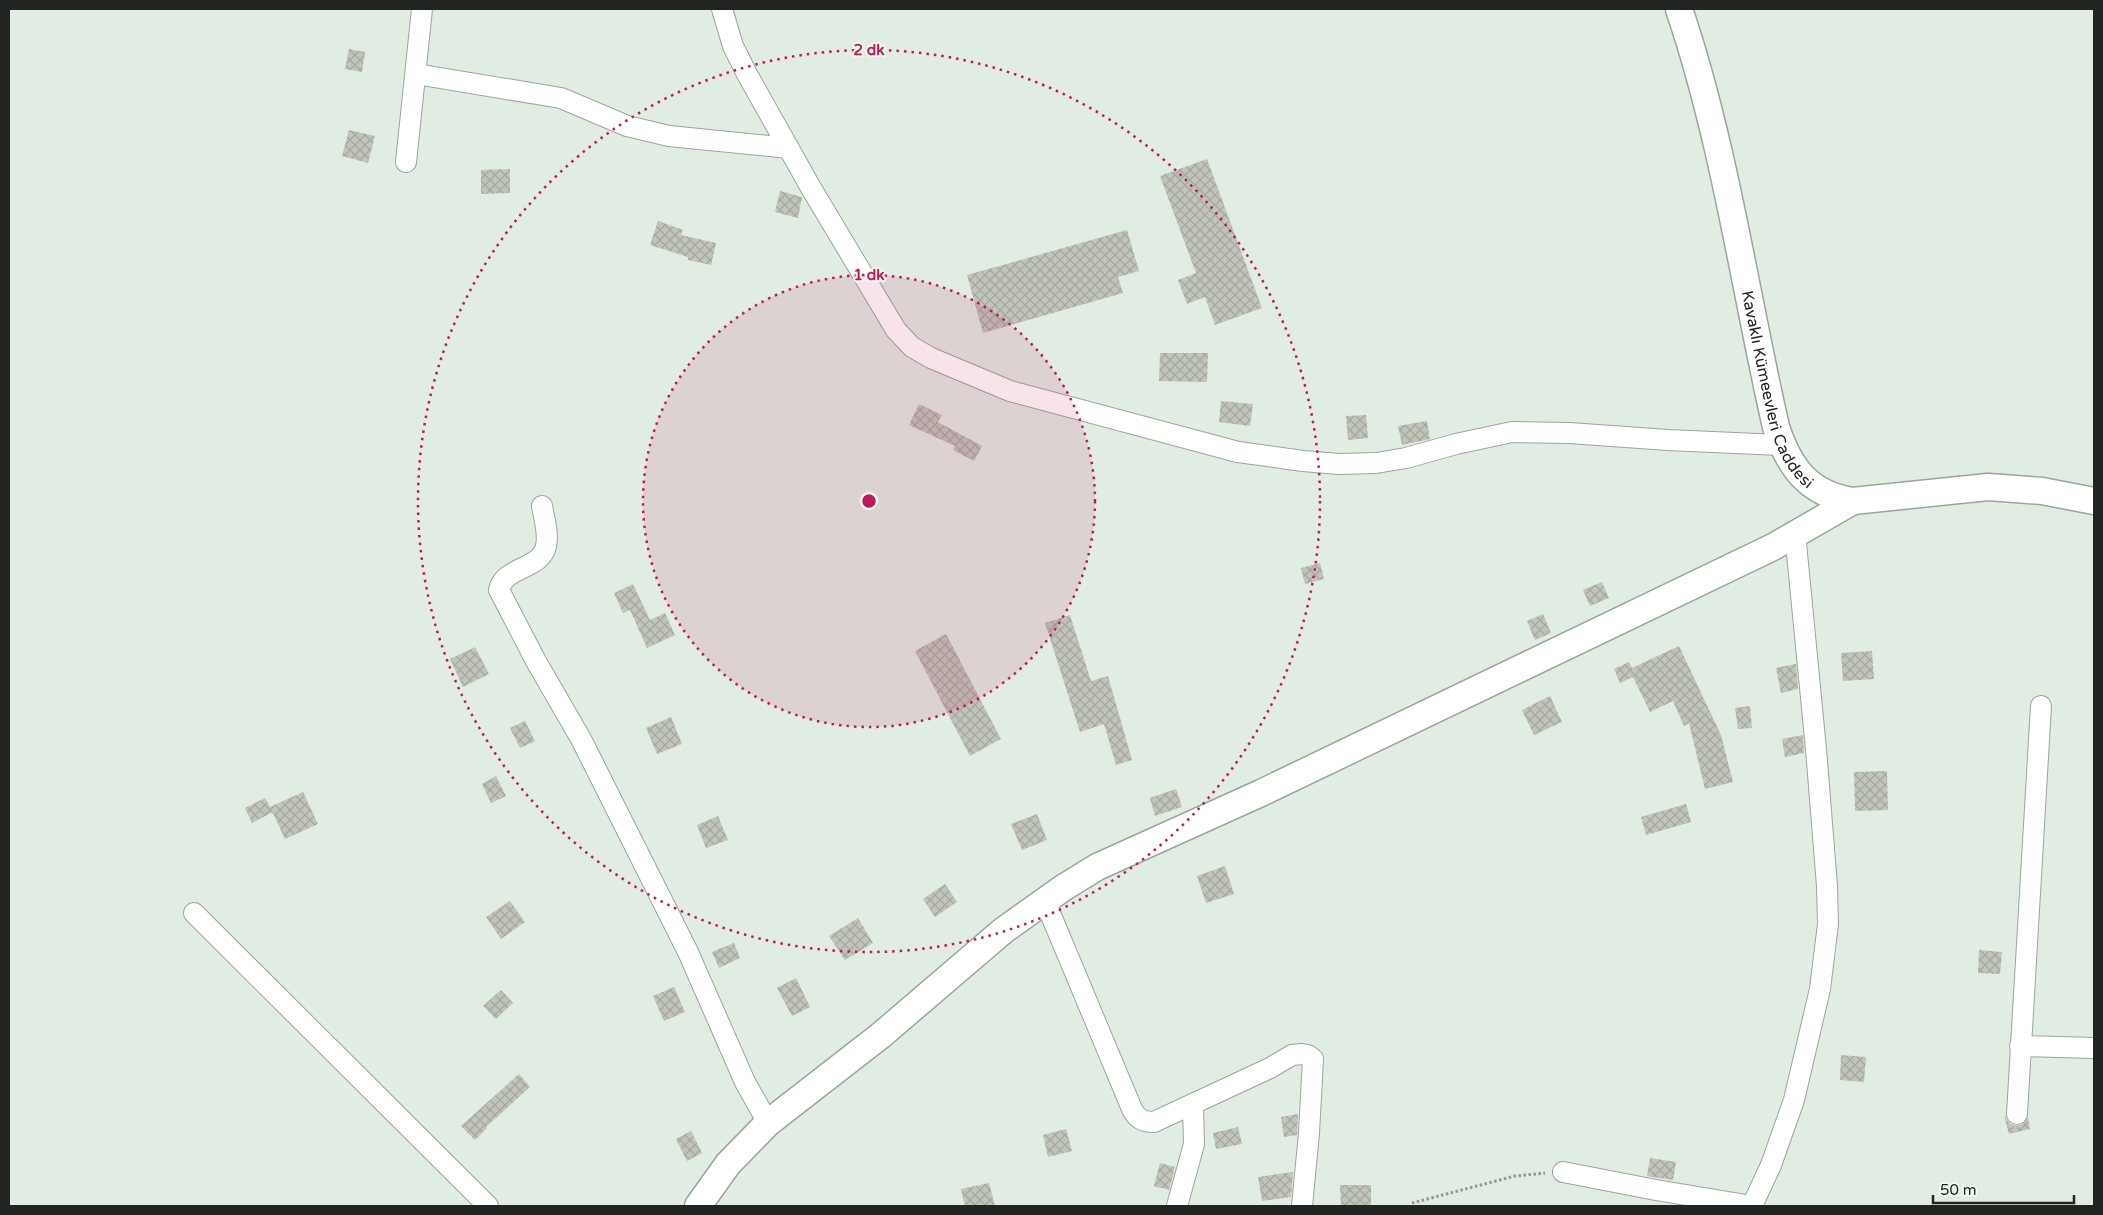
<svg xmlns="http://www.w3.org/2000/svg" width="2103" height="1215" font-family="'Varela Round',sans-serif">
<style>
.building{fill:url(#building-cross-hatch)}
.lines{fill:none;stroke-linecap:round;stroke-linejoin:round}
.minor-casing{stroke:#9ca59d;stroke-width:22}
.tertiary-casing{stroke:#9ca59d;stroke-width:29}
.path{stroke:#909891;stroke-width:3;stroke-dasharray:2.5 2.5;stroke-linecap:butt}
.minor{stroke:#fff;stroke-width:20}
.tertiary{stroke:#fff;stroke-width:26}
.ring{fill:none;stroke:#c2185b;stroke-width:2.5;stroke-dasharray:2.5 5}
.labels{text-anchor:middle;stroke-width:4;stroke-linejoin:round;paint-order:stroke}
.street-label{font-size:16px;fill:#212521;stroke:#eff9f0}
.centre{fill:#c2185b;stroke:#eff9f0;stroke-width:2.5}
.ring-label{font-size:15px;text-anchor:middle;font-weight:bold;fill:#c2185b;stroke:#eff9f0;stroke-width:4;stroke-linejoin:round;paint-order:stroke}
</style>
<defs>
<pattern id="building-cross-hatch" width="8" height="8" patternUnits="userSpaceOnUse" patternTransform="scale(1.25)"><rect width="8" height="8" fill="#c1c4b9"/><path d="M0 0l8 8M0 8l8-8" fill="none" stroke="#a6a89f"/></pattern>
</defs>
<rect width="100%" height="100%" fill="#e1ece3"/>
<!-- building -->
<path class="building" d="M349,49L365,52L362,72L345,69Z
M349,130L375,136L368,163L342,156Z
M1207,159L1262,308L1215,325L1205,297L1187,304L1178,280L1196,273L1160,176Z
M510,169V193L481,194V170Z
M780,191L802,197L798,218L775,212Z
M658,221L683,230L681,235L716,243L711,265L688,260V257L650,245Z
M1127,230L1139,271L1118,277L1123,293L983,333L967,275Z
M1160,353H1208L1207,382L1159,381Z
M1221,401L1253,404L1250,426L1219,422Z
M919,404L942,415L938,422L982,446L974,461L953,450L955,446L909,425Z
M1366,415L1368,438L1348,440L1346,416Z
M1427,421L1430,439L1402,445L1398,426Z
M1320,563L1324,579L1305,584L1301,568Z
M1602,582L1609,598L1590,606L1583,590Z
M633,584L650,620L665,613L675,635L647,648L630,610L623,613L614,593Z
M1543,614L1551,633L1535,640L1527,621Z
M1070,615L1091,681L1108,676L1132,760L1116,765L1104,724L1080,732L1045,623Z
M946,634L1001,739L970,756L915,651Z
M1679,646L1721,735L1733,782L1705,789L1689,723L1684,726L1673,701L1650,712L1633,677L1620,683L1614,669L1629,662L1632,668Z
M475,647L489,674L463,687L450,659Z
M1872,651L1874,679L1843,681L1841,653Z
M1796,664L1798,689L1781,693L1776,668Z
M1550,696L1562,722L1534,735L1522,710Z
M1750,706L1752,728L1738,729L1735,708Z
M671,717L682,744L657,754L646,728Z
M525,721L535,741L520,748L510,728Z
M1803,735L1804,753L1785,757L1782,739Z
M1887,771L1888,810L1855,811L1854,772Z
M496,776L506,796L491,803L482,784Z
M1176,789L1182,807L1155,816L1150,798Z
M303,792L318,824L285,839L270,807Z
M265,798L273,812L252,823L245,808Z
M1686,804L1691,822L1646,835L1641,817Z
M1037,814L1047,840L1022,850L1011,824Z
M718,816L728,840L706,848L697,825Z
M1225,866L1234,894L1206,903L1197,876Z
M945,884L957,902L935,917L923,899Z
M510,901L525,922L501,939L486,917Z
M858,918L873,943L845,960L829,936Z
M734,943L740,958L719,968L712,952Z
M1979,950L2002,952L2000,974L1978,973Z
M796,978L810,1007L792,1016L777,988Z
M674,987L685,1012L664,1021L653,996Z
M501,990L513,1003L496,1019L483,1006Z
M1841,1055L1866,1057L1864,1082L1840,1080Z
M519,1074L530,1087L486,1127L487,1128L475,1140L461,1126Z
M1298,1114L1297,1135L1284,1137L1281,1117Z
M2004,1115L2010,1124L2016,1126L2023,1124L2028,1118L2030,1129L2009,1134Z
M1238,1127L1242,1144L1216,1149L1213,1133Z
M1066,1129L1072,1151L1048,1157L1043,1135Z
M691,1131L702,1153L687,1161L676,1139Z
M1650,1158L1676,1162L1673,1180L1647,1176Z
M1160,1163L1175,1167L1169,1190L1154,1186Z
M1293,1172L1291,1197L1262,1201L1258,1177Z
M989,1183L995,1206H965L961,1189Z
M1340,1185H1371V1206H1341Z"/>
<g class="lines">
<!-- minor casing -->
<g class="minor-casing">
<path id="minor" d="M722,9L733,46L747,74L811,188L896,330L912,347L931,358L1010,391L1238,452L1303,461L1339,464L1376,463L1406,458L1456,444L1512,432L1569,433L1668,440L1782,445
M416,74L561,98L627,126L669,136L789,148
M406,162L422,9
M542,506C544,518 549,534 546,546C541,570 504,566 499,590L537,663L581,739L688,952L745,1082L768,1123
M1045,901L1132,1109C1137,1119 1143,1122 1154,1122L1270,1068L1292,1055L1302,1054L1308,1055L1313,1059L1309,1133L1302,1206
M194,913L488,1206
M2020,1046L2094,1048
M2017,1114L2041,706
M1563,1172L1656,1190L1752,1206
M1177,1206L1194,1144L1193,1104
M1752,1206L1771,1165L1794,1100L1820,989L1828,924L1827,886L1816,749L1795,533"/>
</g>
<!-- tertiary casing -->
<g class="tertiary-casing">
<g id="tertiary">
<path id="s1" d="M1679,9C1725,145 1744,287 1776,427C1789,467 1808,494 1853,501L1988,487L2042,491L2094,501"/>
<path d="M698,1206L728,1164L768,1123L880,1036L1004,930L1063,888L1097,867L1261,793L1773,547L1853,501"/>
</g>
</g>
<!-- path -->
<path class="path" d="M1412,1203L1515,1176L1545,1173"/>
<!-- minor -->
<use href="#minor" class="minor"/>
<!-- tertiary -->
<use href="#tertiary" class="tertiary"/>
</g>
<!-- distance rings -->
<circle cx="869" cy="501" r="226" fill="#c2185b" fill-opacity=".12"/>
<g class="ring">
<circle cx="869" cy="501" r="226"/>
<circle cx="869" cy="501" r="451"/>
</g>
<g class="labels">
<!-- street labels -->
<g class="street-label">
<text dy="6" stroke="none"><textPath href="#s1" startOffset="394">Kavaklı Kümeevleri Caddesi</textPath></text>
</g>
</g>
<circle cx="869" cy="501" r="8" class="centre"/>
<g class="ring-label">
<text x="869" y="55">2 dk</text>
<text x="869" y="280">1 dk</text>
</g>
<!-- border -->
<rect width="2103" height="1215" fill="none" stroke="#212521" stroke-width="20"/>
<!-- scale -->
<path d="M1933 1195v8h141v-8" fill="none" stroke="#212521" stroke-width="2.5"/>
<text x="1940" y="1195" font-size="15" fill="#212521" stroke="#eff9f0" stroke-width="4" paint-order="stroke">50 m</text>
</svg>
